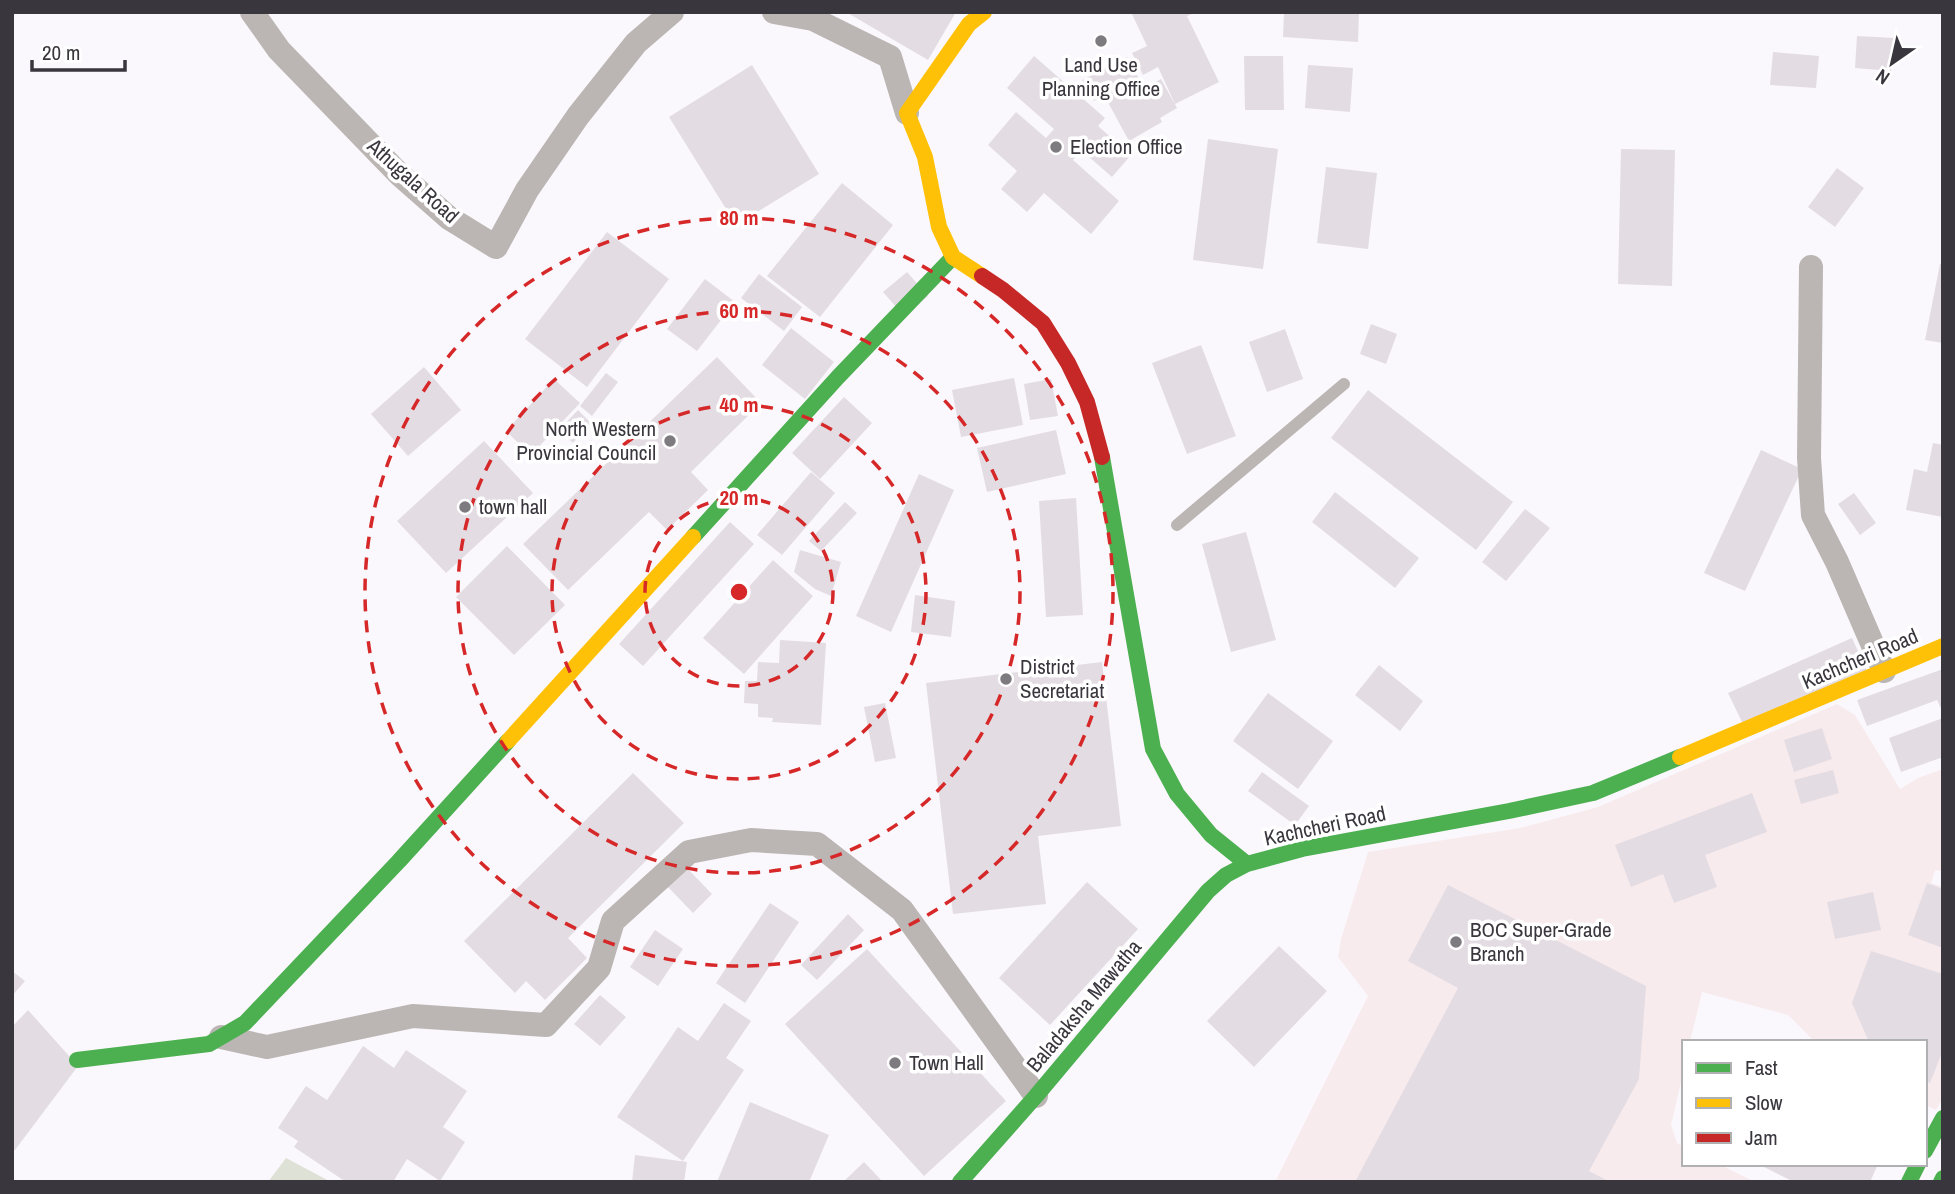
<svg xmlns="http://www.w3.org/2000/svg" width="1955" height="1194" font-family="'Archivo Narrow',sans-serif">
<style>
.commercial{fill:#f8ebed}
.green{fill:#dee1d6}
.building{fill:#e3dce3}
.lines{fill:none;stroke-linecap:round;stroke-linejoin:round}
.lane{stroke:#bbb6b4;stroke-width:12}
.street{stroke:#bbb6b4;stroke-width:24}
.fast{stroke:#4caf50;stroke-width:16}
.slow{stroke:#ffc107;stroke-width:16}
.jam{stroke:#c62828;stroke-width:16}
.ring{fill:none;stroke:#d62828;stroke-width:3.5;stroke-dasharray:12 9}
.poi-dot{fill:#7d7a80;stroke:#fff;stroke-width:2.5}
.labels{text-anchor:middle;stroke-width:7;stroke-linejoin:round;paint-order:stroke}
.poi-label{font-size:21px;fill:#39363d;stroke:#fff;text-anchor:start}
.street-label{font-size:21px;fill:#39363d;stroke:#fff}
.centre{fill:#d62828;stroke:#fff;stroke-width:3.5}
.ring-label{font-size:21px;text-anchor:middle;font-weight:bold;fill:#d62828;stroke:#fff;stroke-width:7;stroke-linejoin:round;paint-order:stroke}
</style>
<rect width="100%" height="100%" fill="#faf8fc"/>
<!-- commercial -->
<path class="commercial" d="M1837,704L1855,715L1900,789L1918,778L1943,769V871L1935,870L1931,883L1943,887V1098L1936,1110L1925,1105V1042H1815L1788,1015L1702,992L1690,1042H1684V1069L1671,1125L1677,1143L1684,1147V1164H1719L1755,1182H1275L1368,996L1338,957L1341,939L1368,852L1520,828L1598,807Z"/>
<!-- green -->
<path class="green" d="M286,1158L331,1182H268Z"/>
<!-- building -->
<path class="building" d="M846,12H956L928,60Z
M1131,12H1196L1187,16L1219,82L1175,104L1158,67L1143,75L1132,53L1147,46Z
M1284,12H1359L1358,42L1283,37Z
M1857,36L1894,38L1891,71L1855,68Z
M1773,52L1819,56L1816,88L1770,85Z
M1034,56L1105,118L1098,126L1131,155L1112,177L1081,150L1073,160L1119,201L1091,234L1044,193L1027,212L1001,189L1017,171L988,145L1016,112L1046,138L1054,129L1007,88Z
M1244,56H1283L1284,110H1245Z
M1127,57L1144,88L1161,79L1177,108L1160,118L1162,122L1129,141L1104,95L1094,101L1082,80Z
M752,65L819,174L736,225L669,117Z
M1308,65L1353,68L1350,112L1305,108Z
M1208,139L1278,149L1263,269L1193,260Z
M1621,149L1675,150L1672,286L1618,284Z
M1326,167L1377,173L1368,249L1317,243Z
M1837,168L1864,188L1835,227L1808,207Z
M842,183L893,225L820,317L767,276Z
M607,232L669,279L587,387L525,339Z
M1940,264H1943V343L1925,340Z
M907,272L928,296L904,316L883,292Z
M759,274L802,307L784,331L741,298Z
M705,279L735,302L697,351L667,329Z
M1371,324L1397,334L1386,364L1360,354Z
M791,328L834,362L805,399L762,365Z
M1285,329L1303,379L1267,392L1249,342Z
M1201,345L1236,436L1187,454L1152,363Z
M717,357L761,403L691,472L708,490L667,530L649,512L568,590L523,544Z
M424,367L461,410L408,456L371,414Z
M606,373L618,382L592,416L580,406Z
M1014,378L1023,425L961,437L952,390Z
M554,379L580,403L531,455L506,431Z
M1051,379L1058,416L1030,420L1024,384Z
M1368,390L1513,502L1476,550L1331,438Z
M844,397L872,423L820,479L792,453Z
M578,410L591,423L573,443L559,430Z
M1056,430L1066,474L987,492L977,448Z
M484,441L533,493L446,573L397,521Z
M1933,443L1943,445V517L1906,510L1914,469L1927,472Z
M1761,450L1802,469L1745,591L1704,573Z
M811,472L835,493L782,555L757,535Z
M919,474L954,490L891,632L856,616Z
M1335,492L1419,558L1395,588L1312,522Z
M1854,493L1876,523L1860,535L1838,504Z
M1076,498L1083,615L1046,617L1039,501Z
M845,502L857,513L821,551L809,541Z
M1525,509L1550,528L1506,581L1482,562Z
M730,522L754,544L643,666L619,644Z
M1246,532L1276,640L1231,652L1202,544Z
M507,546L565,605L514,655L456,597Z
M800,550L841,562L831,596L815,589L794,572Z
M773,560L813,596L744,674L703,638Z
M915,595L955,601L951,637L911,632Z
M1852,638L1867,671L1744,726L1728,693Z
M780,640L826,643L821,725L772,722L773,718L758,717V704L744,703L745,681H757L758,662L779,663Z
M1102,662L1121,826L1038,836L1046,904L953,914L926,683Z
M1379,665L1423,701L1400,731L1355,695Z
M1943,669V713L1937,700L1867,726L1857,700Z
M1268,693L1333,741L1298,789L1233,741Z
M885,703L896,758L875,762L864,707Z
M1943,718V757L1901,772L1889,738Z
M1822,728L1832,759L1794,772L1784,740Z
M1833,770L1839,793L1801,804L1794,780Z
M1262,772L1309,806L1295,825L1248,791Z
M633,773L684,823L568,938L587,958L545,1000L526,981L515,993L464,941Z
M1752,793L1767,832L1705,855L1717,887L1674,903L1663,874L1631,887L1615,845Z
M686,867L712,894L693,913L667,886Z
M1087,882L1138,929L1050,1025L999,978Z
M1927,883L1943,889V948L1908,935Z
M1448,885L1646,986L1639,1079L1589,1171L1610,1182H1355L1458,988L1408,961Z
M1873,892L1881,930L1835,939L1827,902Z
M770,903L799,922L745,1003L716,983Z
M848,914L864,930L817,980L801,965Z
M655,930L683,949L658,986L630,967Z
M1279,946L1327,991L1254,1067L1207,1021Z
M867,949L1006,1101L924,1176L785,1024Z
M1871,951L1943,974V1050L1930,1083L1925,1081V1042H1869L1852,1003Z
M12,971L25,981L12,996Z
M600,995L626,1017L600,1046L574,1024Z
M724,1003L751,1021L726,1058L744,1070L683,1161L617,1117L678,1027L698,1041Z
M28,1010L78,1066L15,1150H12V1027Z
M363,1046L394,1068L406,1050L467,1091L443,1127L465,1142L440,1181L407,1159L393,1182H346L294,1147L298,1141L278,1128L306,1086L327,1100Z
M750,1102L829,1135L809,1182H717Z
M635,1155L687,1162L684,1182H632Z
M864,1162L883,1182H843Z
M1758,1164H1878L1870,1182H1794Z"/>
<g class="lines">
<!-- lane -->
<path class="lane" d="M1177,525L1344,384"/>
<!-- street -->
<path class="street" d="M252,12L279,50L399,174L449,218L496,247L527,190L578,116L636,43L672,12
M774,12L813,19L890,57L907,113
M1811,267L1809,458L1813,515L1837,562L1884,671
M221,1037L267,1047L413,1016L546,1025L599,968L613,921L689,852L751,840L817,844L902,910L1036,1096"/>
<!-- fast -->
<path class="fast" d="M1102,457L1153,749L1177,794L1211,835L1247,864
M693,537L838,377L953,257
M77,1060L209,1044L245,1023L399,861L508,741
M1925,1151L1943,1118
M960,1182L1036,1096L1208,891L1226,875L1247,864L1302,849L1509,811L1593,793L1680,757
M1909,1182L1918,1164
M1941,1182L1943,1178"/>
<!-- slow -->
<path class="slow" d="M982,276L953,257L939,227L925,157L907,113L969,24L984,12
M508,741L693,537
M1680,757L1943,646"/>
<!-- jam -->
<path class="jam" d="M982,276L1003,290L1043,323L1068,363L1087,402L1102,457"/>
</g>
<!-- distance rings -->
<g class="ring">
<circle cx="739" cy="592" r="94"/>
<circle cx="739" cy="592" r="187"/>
<circle cx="739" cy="592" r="281"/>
<circle cx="739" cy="592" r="374"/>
</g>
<!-- markers -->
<g class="poi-dot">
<circle cx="1101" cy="41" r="7"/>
<circle cx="1056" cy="147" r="7"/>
<circle cx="670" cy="441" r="7"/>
<circle cx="465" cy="507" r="7"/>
<circle cx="1006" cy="679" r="7"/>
<circle cx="1456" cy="942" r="7"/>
<circle cx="895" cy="1063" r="7"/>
</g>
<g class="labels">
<!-- poi labels -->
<g class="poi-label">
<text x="1101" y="72" text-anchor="middle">Land Use<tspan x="1101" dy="24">Planning Office</tspan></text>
<text x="1070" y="154">Election Office</text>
<text x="656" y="436" text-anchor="end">North Western<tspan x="656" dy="24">Provincial Council</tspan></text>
<text x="479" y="514">town hall</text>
<text x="1020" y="674">District<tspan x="1020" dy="24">Secretariat</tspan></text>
<text x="1470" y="937">BOC Super-Grade<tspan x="1470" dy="24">Branch</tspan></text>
<text x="909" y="1070">Town Hall</text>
</g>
<!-- street labels -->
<g class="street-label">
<text transform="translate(413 181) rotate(42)" y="7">Athugala Road</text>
<text transform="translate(1860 659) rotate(-23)" y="7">Kachcheri Road</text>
<text transform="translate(1325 826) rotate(-12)" y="7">Kachcheri Road</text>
<text transform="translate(1084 1006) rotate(-50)" y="7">Baladaksha Mawatha</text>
</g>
</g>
<circle cx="739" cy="592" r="10" class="centre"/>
<g class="ring-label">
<text x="739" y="225">80 m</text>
<text x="739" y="318">60 m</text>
<text x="739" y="412">40 m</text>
<text x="739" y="505">20 m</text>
</g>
<!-- border -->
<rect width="1955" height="1194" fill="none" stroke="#39363d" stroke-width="28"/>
<!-- legend -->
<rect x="1682" y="1040" width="245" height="126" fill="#ffffff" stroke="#b0afb1" stroke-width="2"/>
<rect x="1696" y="1063" width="35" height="10" fill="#4caf50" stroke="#b0afb1" stroke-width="2"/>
<text x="1745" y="1075" font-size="21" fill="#39363d">Fast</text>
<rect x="1696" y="1098" width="35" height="10" fill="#ffc107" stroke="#b0afb1" stroke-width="2"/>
<text x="1745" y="1110" font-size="21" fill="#39363d">Slow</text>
<rect x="1696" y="1133" width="35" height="10" fill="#c62828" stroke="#b0afb1" stroke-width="2"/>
<text x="1745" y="1145" font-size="21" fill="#39363d">Jam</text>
<!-- north arrow -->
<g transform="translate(1892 63) rotate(214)" stroke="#ffffff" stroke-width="5" paint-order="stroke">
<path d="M0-5L12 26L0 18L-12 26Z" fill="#39363d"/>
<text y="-10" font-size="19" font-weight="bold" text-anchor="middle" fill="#39363d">N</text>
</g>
<!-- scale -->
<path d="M32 60v10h93v-10" fill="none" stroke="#39363d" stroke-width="3.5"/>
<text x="42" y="60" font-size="21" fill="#39363d" stroke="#ffffff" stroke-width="5" paint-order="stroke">20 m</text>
</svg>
